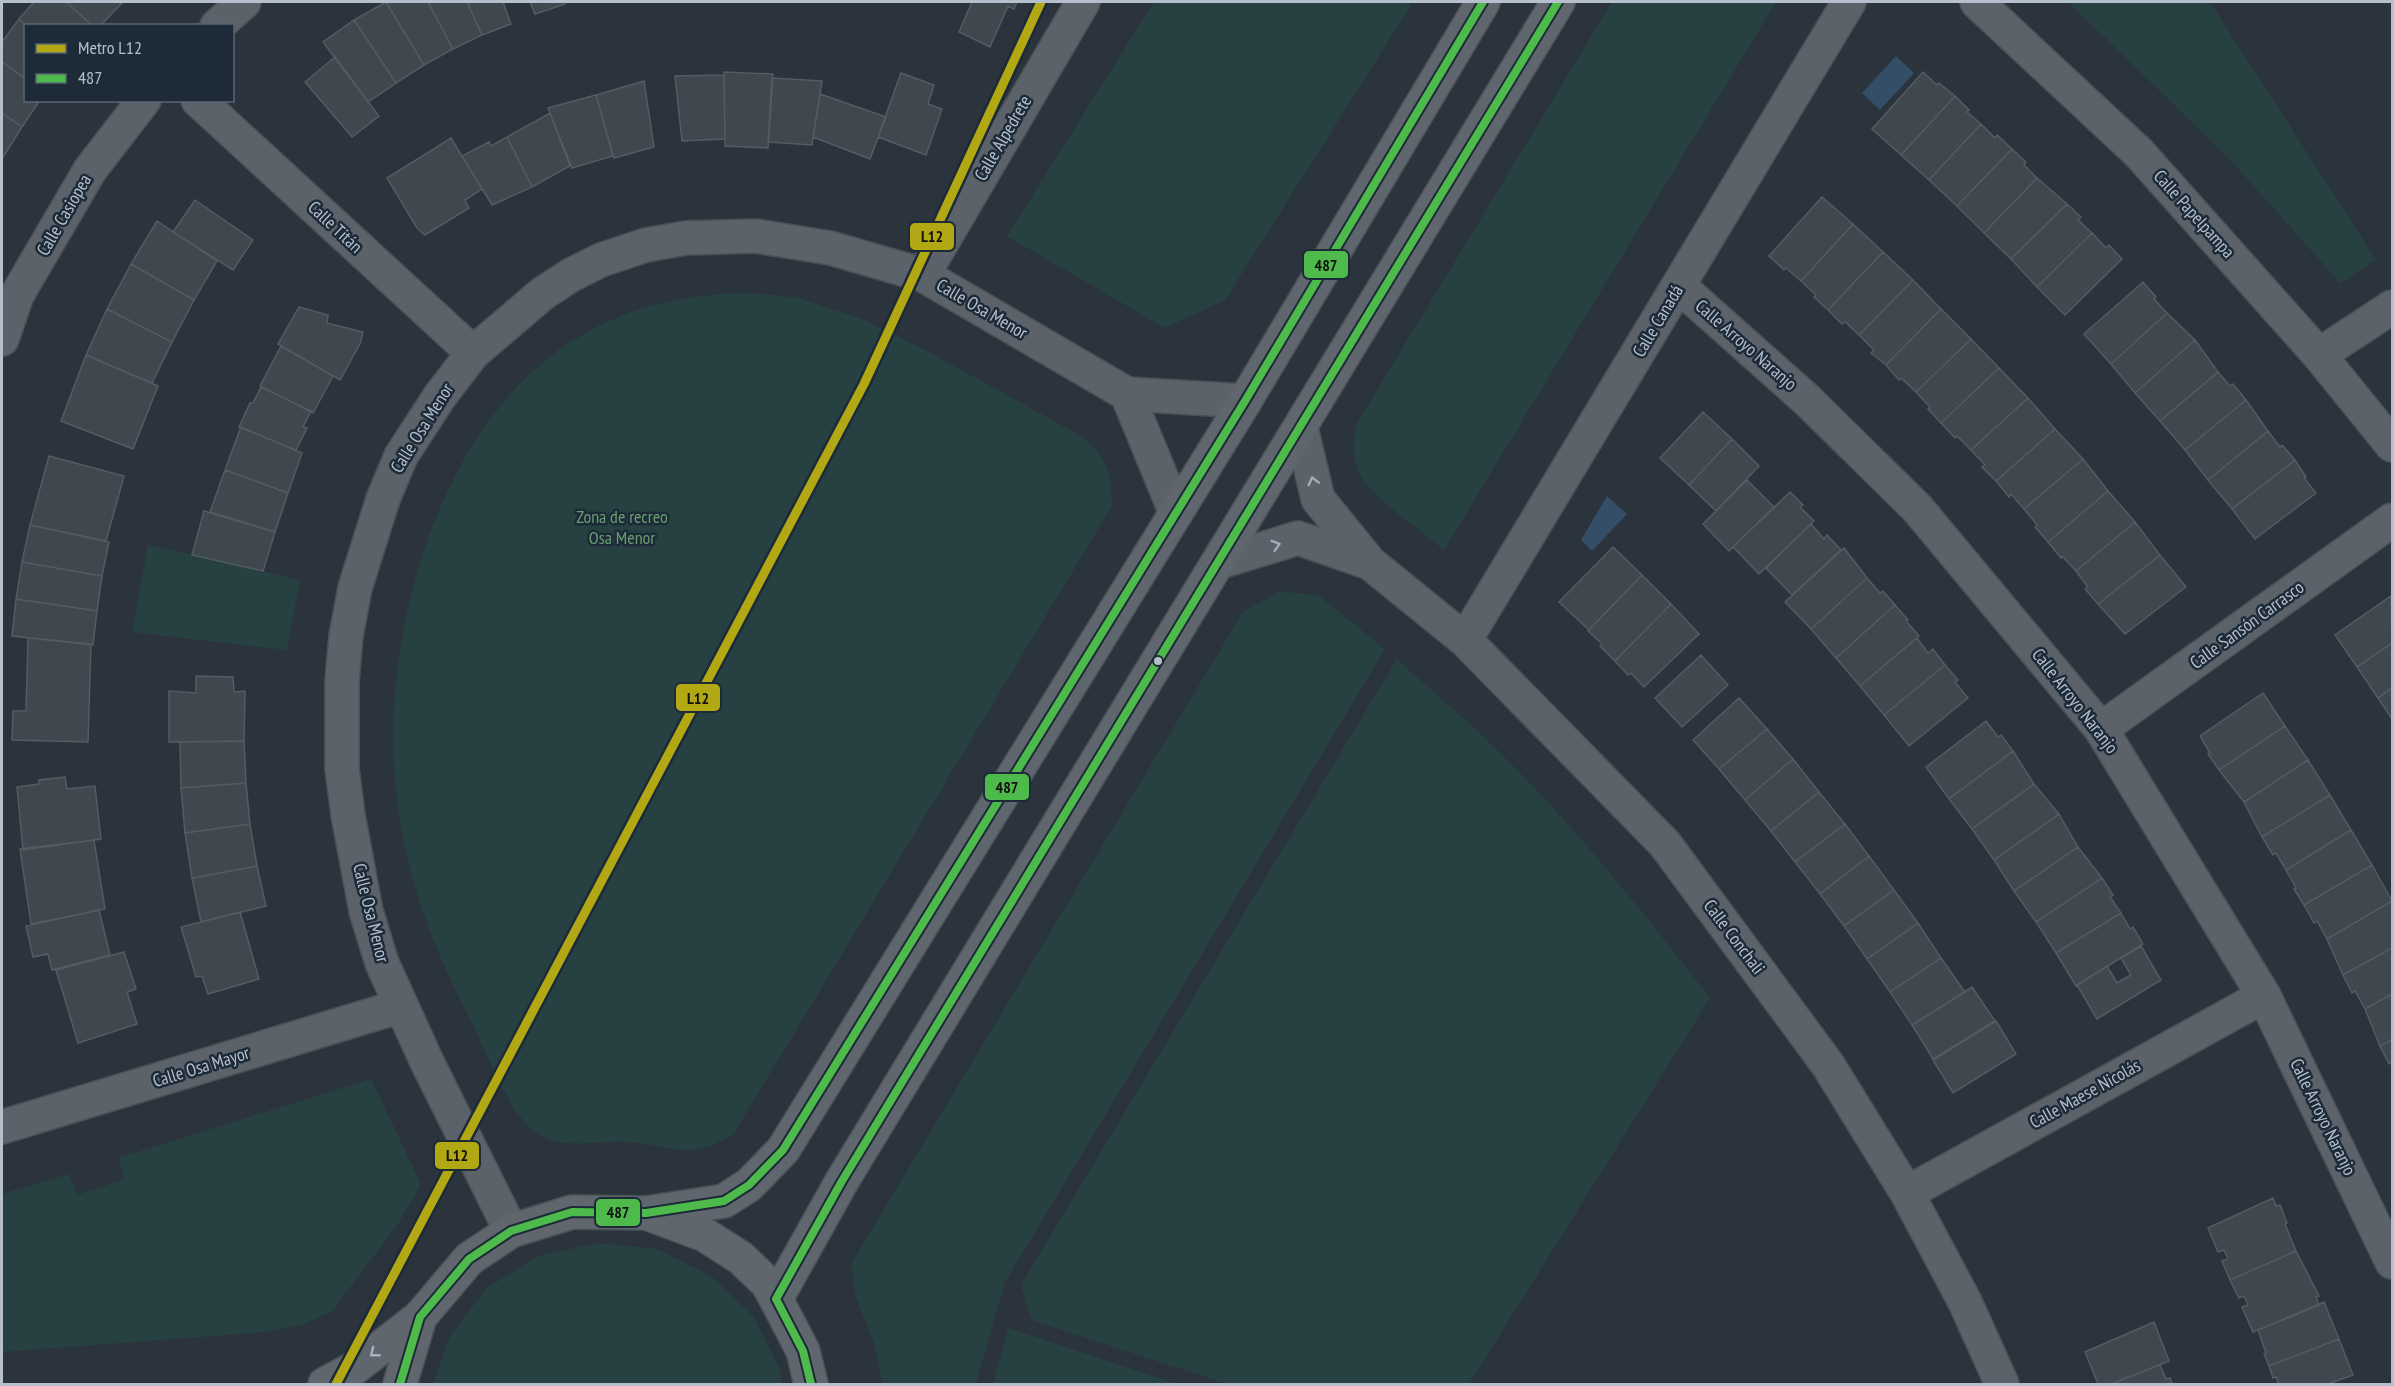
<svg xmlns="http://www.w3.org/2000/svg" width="2394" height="1386" font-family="'PT Sans Narrow',sans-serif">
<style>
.green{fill:#274143}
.water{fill:#354e67}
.building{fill:#40484f;stroke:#535b63;stroke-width:1.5}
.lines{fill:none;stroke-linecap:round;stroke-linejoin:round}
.street-casing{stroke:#495056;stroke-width:36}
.secondary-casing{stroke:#495056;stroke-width:36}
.street{stroke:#5b6269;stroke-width:33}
.secondary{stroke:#60666e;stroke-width:33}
.bus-1-casing{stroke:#1d2a38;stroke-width:12}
.bus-1{stroke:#4eba4b;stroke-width:8}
.metro-1-casing{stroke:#1d2a38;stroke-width:14}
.metro-1{stroke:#b2a813;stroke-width:9}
.oneway{stroke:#a3adb8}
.oneway2{stroke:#a8b2be}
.bus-dot{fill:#b5c0cc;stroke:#1d2a38;stroke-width:2}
.labels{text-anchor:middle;stroke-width:5;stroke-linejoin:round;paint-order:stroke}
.street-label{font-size:18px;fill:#b5c0cc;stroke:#1d2a38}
.park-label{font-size:18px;fill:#6a9f71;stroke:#1d2a38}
.line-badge{stroke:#1d2a38;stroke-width:2}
.pale-badge-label{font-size:16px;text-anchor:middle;font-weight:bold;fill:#111}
</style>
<rect width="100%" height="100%" fill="#2b343c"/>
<!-- green -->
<path class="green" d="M1154,2H1413L1225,300L1165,328L1007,236Z
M1612,2H1776L1444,550C1428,537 1412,525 1396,512C1362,485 1348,471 1356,425Z
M2068,2H2210L2376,260L2340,283L2227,156Z
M733,293L765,294L798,298L862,319L927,351L1081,436C1108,458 1111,472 1112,506L734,1133C691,1163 673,1145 626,1142C598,1140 565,1150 539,1135C511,1119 487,1053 472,1023C429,941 399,859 394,765C386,619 443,423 572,341C622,309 676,297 733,293Z
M148,545L300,580L287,650L132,632Z
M1280,591L1319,596L1385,649L1005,1282L976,1384H883L874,1344L856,1297L851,1264L1243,612Z
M1397,659C1427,687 1459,713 1489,742C1570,820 1641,909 1710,998L1469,1384H1227L1032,1320L1021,1285Z
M371,1079L421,1184L398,1224L332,1311L302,1325L265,1332L2,1352V1194L69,1174L77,1195L125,1179L118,1158Z
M597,1243L657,1249L711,1276L753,1316L779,1368L782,1384H433L450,1336L487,1288L538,1256Z
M1008,1328L1177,1384H993Z"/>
<!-- water -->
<path class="water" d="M1896,56L1914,73L1880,110L1862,93Z
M1607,496L1627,514L1592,551L1581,540Z"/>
<!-- building -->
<path class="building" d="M34,2H66L93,26H27L19,19Z
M66,2H123L100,26H93Z
M386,2L424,65L396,83L354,20Z
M386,2H428L453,49L424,65Z
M428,2H467L482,35L453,49Z
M467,2H503L511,24L482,35Z
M530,2H564L565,4L535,14Z
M972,2H1017L1014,9L1008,6L990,47L959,32Z
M19,19L27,26L26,79L2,62V42Z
M354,20L396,83L368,102L323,42Z
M335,57L379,116L352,137L305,82Z
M2,62L26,79V100H40L22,127L2,113Z
M724,72L773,74L768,148L725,146Z
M1923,72L1937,85L1939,83L1955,96L1901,155L1872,129Z
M901,73L934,85L928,104L942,109L926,155L878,137Z
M724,75L725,139L682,141L675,76Z
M772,78L822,81L812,145L768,142Z
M644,81L654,147L614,158L596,95Z
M820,94L886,117L870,159L813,137Z
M596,95L613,156L572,168L548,108Z
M1955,96L1969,110L1967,112L1981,124L1929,180L1901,155Z
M2,113L22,127L2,159Z
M550,113L570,166L532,187L507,137Z
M1981,124L1995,138L1997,135L2012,149L1957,206L1929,180Z
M507,137L532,187L492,205L462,156L489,142L491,146Z
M451,138L482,189L465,200L469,208L425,235L417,228L387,178Z
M2012,149L2026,162L2024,165L2037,178L1984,233L1957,206Z
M2037,178L2067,204L2011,259L1984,233Z
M1822,197L1853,224L1801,281L1786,268L1784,270L1769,256Z
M195,200L253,240L233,270L173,232Z
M2067,204L2081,217L2078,220L2092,233L2037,287L2011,259Z
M157,221L217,261L194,300L131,264Z
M1853,224L1883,252L1828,310L1814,297L1816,295L1801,281Z
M2092,233L2106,248L2109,245L2122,259L2065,315L2037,287Z
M1883,252L1913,280L1859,335L1845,322L1842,324L1828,310Z
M131,264L194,300L172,342L107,309Z
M1913,280L1941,309L1886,365L1871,353L1874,350L1859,335Z
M2143,282L2156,297L2154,299L2167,313L2111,364L2084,334Z
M299,307L328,315L327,323L363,332L360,344L340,380L278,344Z
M107,309L172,342L152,383L86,355Z
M1941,309L1971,339L1916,392L1901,378L1899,380L1886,365Z
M2167,313L2195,340L2135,393L2111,364Z
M1971,339L1999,368L1941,423L1928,409L1930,407L1916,392Z
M2195,340L2218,372L2160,421L2135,393Z
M281,346L333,376L313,413L260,386Z
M86,355L158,386L133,449L61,421Z
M1999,368L2028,398L1971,450L1957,436L1955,438L1941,423Z
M2218,372L2230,386L2233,384L2246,400L2185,450L2160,421Z
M261,387L311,411L303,427L307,428L296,450L239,427L250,403H253Z
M2028,398L2055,429L1996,481L1982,467L1985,465L1971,450Z
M2246,400L2268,431L2208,480L2185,450Z
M1703,412L1732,439L1689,485L1660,458Z
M241,427L302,453L288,493L225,470Z
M2055,429L2083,459L2024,509L2011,494L2009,497L1996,481Z
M2268,431L2280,447L2282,445L2295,460L2232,509L2208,480Z
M1732,439L1759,466L1716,511L1689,485Z
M49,456L124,476L106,541L30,525Z
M2083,459L2108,491L2048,542L2035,527L2037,525L2024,509Z
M2295,460L2306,477L2304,478L2316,493L2255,539L2232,509Z
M225,470L288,493L275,532L210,512Z
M1747,480L1774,507L1729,551L1703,524Z
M2108,491L2135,522L2076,571L2062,556L2061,558L2048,542Z
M1790,492L1803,505L1800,507L1814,521L1759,574L1733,547Z
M204,511L275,532L263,571L192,555Z
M2135,522L2160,555L2098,604L2085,589L2088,587L2076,571Z
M1811,524L1824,539L1827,535L1841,550L1792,595L1766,568Z
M30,525L109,542L102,576L22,562Z
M1613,547L1642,575L1589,630L1559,602Z
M1844,548L1867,578L1811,629L1785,602Z
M2160,555L2186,587L2125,634L2098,604Z
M22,562L102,576L97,611L16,599Z
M1642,575L1671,604L1615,661L1600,646L1602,644L1588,631Z
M1867,578L1880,593L1883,591L1895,605L1836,658L1811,629Z
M2391,596L2392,643L2357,667L2335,635Z
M16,599L97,611L93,645L12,636Z
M1671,604L1699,634L1644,687L1631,673L1628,675L1615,661Z
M1895,605L1908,620L1906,621L1919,636L1860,686L1836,658Z
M28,638L91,644L88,742L12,740L13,711H26Z
M1917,638L1928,653L1933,649L1945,665L1884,715L1860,686Z
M2392,643V688L2378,698L2357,667Z
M1701,655L1728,685L1682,727L1655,698Z
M1945,665L1958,680L1955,682L1968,698L1909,746L1884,715Z
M196,676L233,677L234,692L245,691L244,741L169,742V691L196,693Z
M2392,688V719L2378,698Z
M2263,693L2285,726L2219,770L2208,754L2210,753L2200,736Z
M1739,698L1767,729L1719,769L1693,740Z
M1986,721L1998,737L2001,735L2013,751L1949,799L1926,767Z
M2285,726L2308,760L2244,802L2219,770Z
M1767,729L1793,759L1745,800L1719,769Z
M244,741L246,783L181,788L180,742Z
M2013,751L2034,784L1972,829L1949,799Z
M1793,759L1819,792L1771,831L1745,800Z
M2308,760L2330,795L2262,837L2244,802Z
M65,777L67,789L95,786L101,839L23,850L17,787L39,784V780Z
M246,783L250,824L185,833L181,788Z
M2034,784L2059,814L1994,860L1972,829Z
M1819,792L1845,824L1795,862L1771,831Z
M2330,795L2351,830L2286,870L2276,853L2273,855L2262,837Z
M2059,814L2078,847L2014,891L1994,860Z
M250,824L257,866L192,878L185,833Z
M1845,824L1869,856L1820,894L1795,862Z
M2351,830L2372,865L2304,905L2294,889L2296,888L2286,870Z
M94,840L105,909L31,924L20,849Z
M2078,847L2102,878L2036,922L2014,891Z
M1869,856L1894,890L1844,926L1820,894Z
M2372,865L2392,901L2327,939L2317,921L2314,923L2304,905Z
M257,866L266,906L201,922L192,878Z
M2102,878L2113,895L2110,897L2121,913L2056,953L2036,922Z
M1894,890L1918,923L1867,959L1844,926Z
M2392,901V948L2343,975L2327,939Z
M99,910L110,955L52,970L48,954L33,957L26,926Z
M240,912L259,979L208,994L202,976L196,977L181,927Z
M2121,913L2130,929L2133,927L2143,944L2076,986L2056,953Z
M1918,923L1941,958L1890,992L1867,959Z
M2141,946L2161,980L2097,1019L2077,985L2107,966L2117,983L2131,975L2121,958Z
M2392,948V994L2365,1009L2355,991L2352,993L2343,975Z
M124,952L136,989L127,992L137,1024L78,1043L56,970Z
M1941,958L1965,992L1912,1025L1890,992Z
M1972,987L1995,1021L1933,1059L1912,1025Z
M2392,994V1040L2380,1046L2365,1009Z
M1996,1021L2016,1054L1953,1093L1933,1060Z
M2392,1040V1064V1062L2389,1064L2380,1046Z
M2273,1198L2276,1206L2280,1205L2287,1223L2285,1224L2296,1251L2230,1280L2222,1261L2228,1259L2224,1250L2218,1252L2208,1228Z
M2296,1251L2319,1296L2316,1297L2319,1305L2253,1332L2242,1307L2248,1305L2244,1296L2239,1298L2230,1280Z
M2324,1302L2339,1339L2269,1366L2264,1354L2266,1353L2258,1330Z
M2154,1322L2169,1361L2111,1384H2098L2085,1352Z
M2339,1339L2353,1375L2328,1384H2279L2276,1377L2273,1378L2269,1366Z
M2160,1365L2166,1379L2170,1378L2172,1384H2111Z"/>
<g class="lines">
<!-- street casing -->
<g class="street-casing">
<path id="street" d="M1977,2L2139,153L2319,355L2392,445
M217,26L244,2
M198,100L473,353
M923,275L1083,2
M1679,286L1806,399L1917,508L2101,729L2264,996L2392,1262
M2,339L17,295L90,170L144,100
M2319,355L2392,307
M1301,428L1318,499L1370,563L1465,640L1665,844L1828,1065L1907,1193L1965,1302L2002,1384
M1176,513L1127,394L1245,401
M1220,562L1298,538L1370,563
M1465,640L1849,2
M2101,729L2392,520
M2,1127L401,1006
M1907,1193L2264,996
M511,1231L427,1062L382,963L366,911L348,815L342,769V681L346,636L355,588L383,499L401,456L440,396L473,353L542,294L571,275L601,260L646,245L686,238L756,236L830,248L923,275L1127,394"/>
</g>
<!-- secondary casing -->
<g class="secondary-casing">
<path id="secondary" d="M646,1213L724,1201L749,1185L783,1150L1245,401L1483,2
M776,1299L842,1181L1558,2
M325,1384L353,1369L420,1317L469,1259L511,1231L572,1212L646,1213L705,1235L741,1258L767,1283L776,1299L803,1351L811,1384
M400,1384L420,1317"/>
</g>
<!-- street -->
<use href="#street" class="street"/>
<!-- secondary -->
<use href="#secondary" class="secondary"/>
<!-- bus-1 casing -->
<g class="bus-1-casing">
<path id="bus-1" d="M400,1384L420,1317L469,1259L511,1231L572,1212L646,1213L724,1201L749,1185L783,1150L1245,401L1483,2
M811,1384L803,1351L776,1299L842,1181L1558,2"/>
</g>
<!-- bus-1 -->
<use href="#bus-1" class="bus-1"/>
<!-- metro-1 casing -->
<g class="metro-1-casing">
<path id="metro-1" d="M336,1384L864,384L1041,2"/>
</g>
<!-- metro-1 -->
<use href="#metro-1" class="metro-1"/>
</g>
<!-- one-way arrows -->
<defs><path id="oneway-chevron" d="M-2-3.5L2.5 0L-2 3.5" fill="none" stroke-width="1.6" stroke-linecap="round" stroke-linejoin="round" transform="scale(1.5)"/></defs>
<g class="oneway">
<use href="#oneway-chevron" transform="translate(1313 481) rotate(-104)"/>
<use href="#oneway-chevron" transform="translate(1276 545) rotate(-17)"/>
</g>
<use class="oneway2" href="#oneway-chevron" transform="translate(374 1353) rotate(142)"/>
<!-- markers -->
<circle class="bus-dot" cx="1158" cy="661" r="5"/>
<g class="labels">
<!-- street labels -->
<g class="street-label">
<text transform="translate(1003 138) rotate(-60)" y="6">Calle Alpedrete</text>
<text transform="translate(2194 214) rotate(48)" y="6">Calle Papelpampa</text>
<text transform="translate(64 215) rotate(-60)" y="6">Calle Casiopea</text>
<text transform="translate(335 227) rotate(43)" y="6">Calle Titán</text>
<text transform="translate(982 309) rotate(30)" y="6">Calle Osa Menor</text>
<text transform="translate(1658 321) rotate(-59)" y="6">Calle Canadá</text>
<text transform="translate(1746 345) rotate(41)" y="6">Calle Arroyo Naranjo</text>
<text transform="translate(422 428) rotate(-58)" y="6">Calle Osa Menor</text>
<text transform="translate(2247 625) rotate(-36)" y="6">Calle Sansón Carrasco</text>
<text transform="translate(2075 701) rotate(52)" y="6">Calle Arroyo Naranjo</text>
<text transform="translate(371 913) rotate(76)" y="6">Calle Osa Menor</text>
<text transform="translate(1734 937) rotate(53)" y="6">Calle Conchali</text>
<text transform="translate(201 1067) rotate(-17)" y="6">Calle Osa Mayor</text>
<text transform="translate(2085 1094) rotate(-29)" y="6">Calle Maese Nicolás</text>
<text transform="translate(2323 1117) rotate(64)" y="6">Calle Arroyo Naranjo</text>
</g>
<!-- park labels -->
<g class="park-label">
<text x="622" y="523">Zona de recreo<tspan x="622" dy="21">Osa Menor</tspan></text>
</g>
</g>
<g class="line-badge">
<rect x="909" y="222" width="46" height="29" rx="6" fill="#b2a813"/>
<rect x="1303" y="250" width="46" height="29" rx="6" fill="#4eba4b"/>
<rect x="675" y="683" width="46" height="29" rx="6" fill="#b2a813"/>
<rect x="984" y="773" width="46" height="28" rx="6" fill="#4eba4b"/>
<rect x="434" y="1141" width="46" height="29" rx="6" fill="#b2a813"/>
<rect x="595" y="1198" width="46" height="29" rx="6" fill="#4eba4b"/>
</g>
<g class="pale-badge-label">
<text x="932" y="242">L12</text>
<text x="1326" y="271">487</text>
<text x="698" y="704">L12</text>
<text x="1007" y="793">487</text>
<text x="457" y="1161">L12</text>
<text x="618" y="1218">487</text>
</g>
<!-- border -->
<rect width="2394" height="1386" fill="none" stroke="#b5c0cc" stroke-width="6"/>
<!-- legend -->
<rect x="24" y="24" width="210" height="78" fill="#1d2a38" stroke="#5a6673" stroke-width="1.5"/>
<rect x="36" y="44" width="30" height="9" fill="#b2a813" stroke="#5a6673" stroke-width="1.5"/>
<text x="78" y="54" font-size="18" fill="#b5c0cc">Metro L12</text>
<rect x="36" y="74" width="30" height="9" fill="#4eba4b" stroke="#5a6673" stroke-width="1.5"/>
<text x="78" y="84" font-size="18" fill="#b5c0cc">487</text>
</svg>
